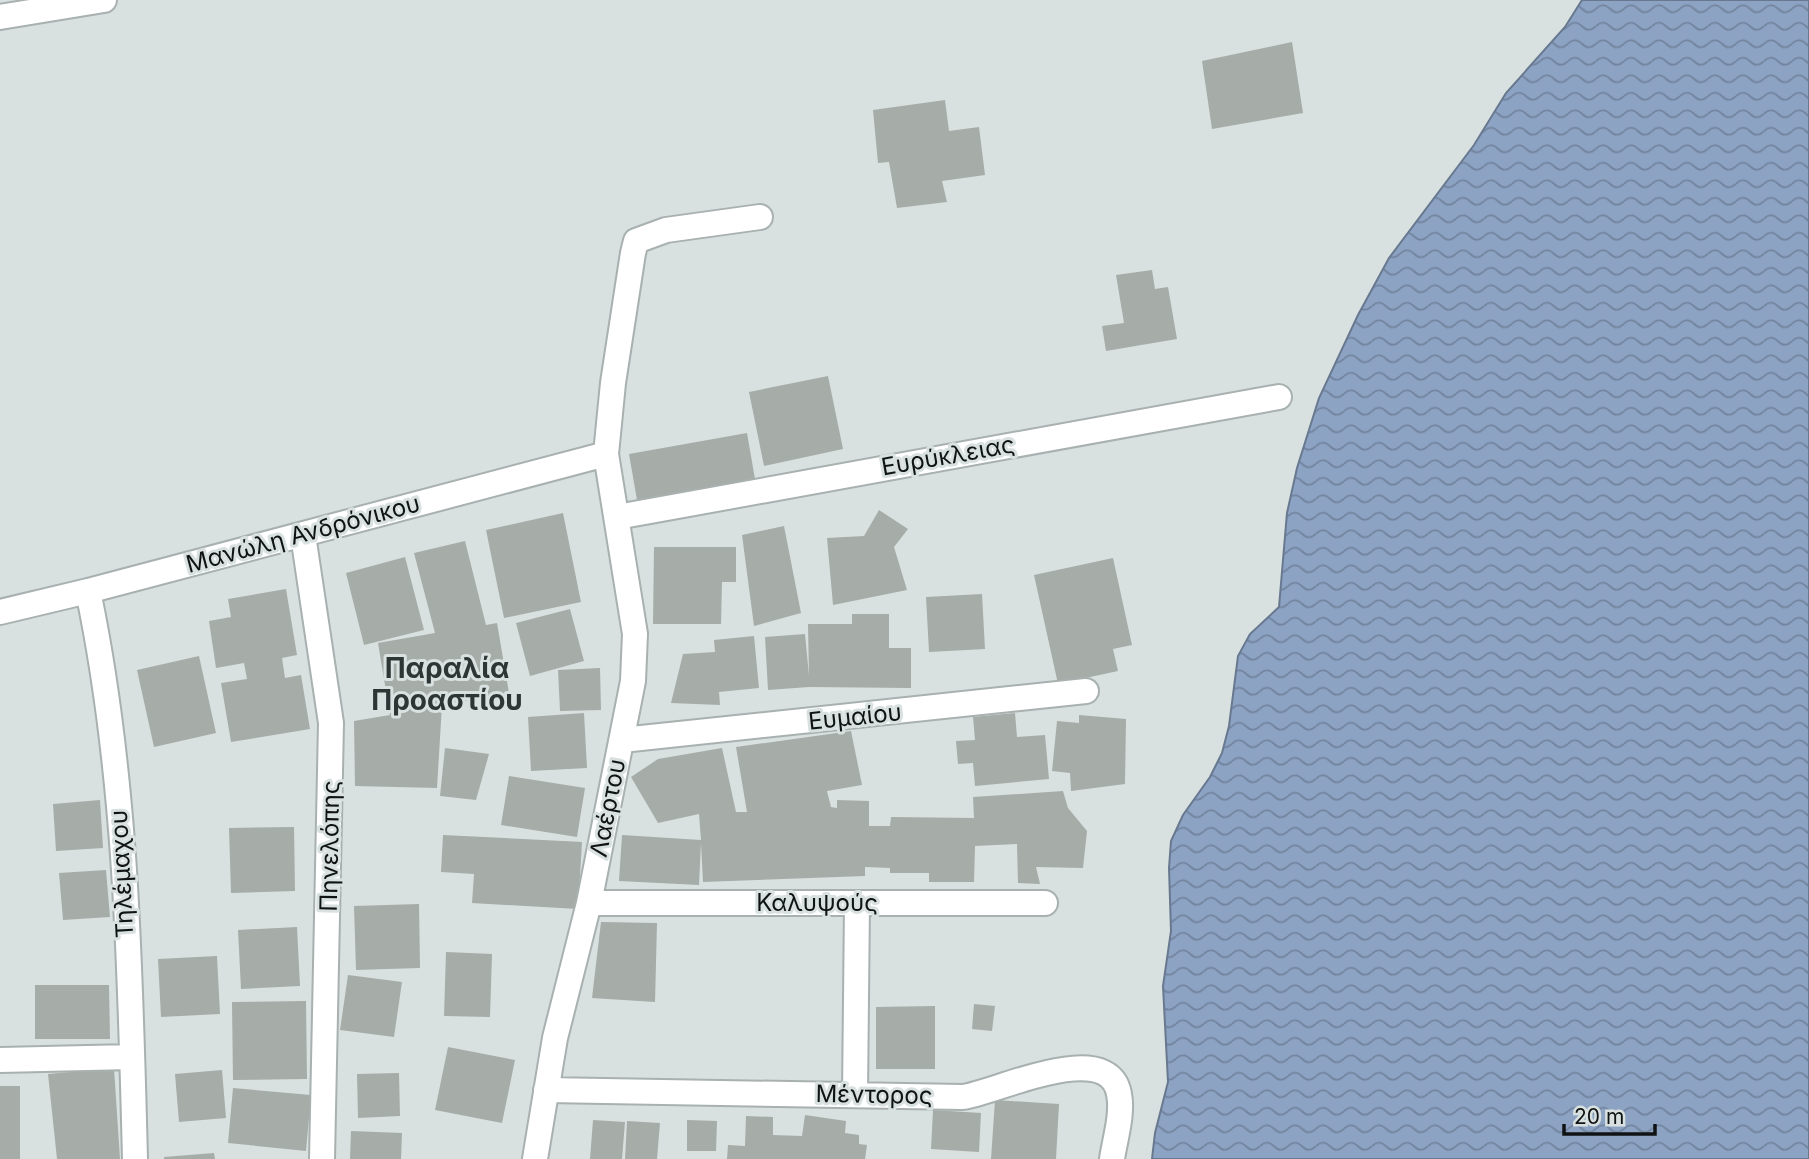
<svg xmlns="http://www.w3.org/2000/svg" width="1809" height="1159" font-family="Inter,sans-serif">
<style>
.water{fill:url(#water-waves);stroke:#68788f;stroke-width:2}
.building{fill:#a6aca8}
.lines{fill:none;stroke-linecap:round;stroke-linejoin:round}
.street-casing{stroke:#a8b0b0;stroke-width:28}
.street{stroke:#fff;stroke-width:24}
.labels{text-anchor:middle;stroke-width:6;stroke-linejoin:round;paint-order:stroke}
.street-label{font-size:24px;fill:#101313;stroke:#d8e1e0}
.quarter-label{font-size:28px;font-weight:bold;fill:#2e3535;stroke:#d8e1e0}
</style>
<defs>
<pattern id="water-waves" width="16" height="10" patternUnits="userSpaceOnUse" patternTransform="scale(1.75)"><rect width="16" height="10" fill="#8da3c4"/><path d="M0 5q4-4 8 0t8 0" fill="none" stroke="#72849e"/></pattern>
</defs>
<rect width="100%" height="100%" fill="#d8e1e0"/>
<!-- water -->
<path class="water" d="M1582,0H1809V1159H1152L1155,1133L1168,1082L1163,986L1171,931L1169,868L1171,841L1183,815L1210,777L1222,753L1229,726L1238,656L1250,634L1279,607L1287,513L1297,468L1319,398L1358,315L1389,258L1474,145L1506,93L1565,27Z"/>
<!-- building -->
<path class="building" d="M1292,42L1303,113L1212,129L1202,61Z
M945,100L949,131L979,127L985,175L942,181L947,202L897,208L889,162L878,163L873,110Z
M1152,270L1155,289L1168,287L1177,339L1106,351L1102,326L1124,323L1116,275Z
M828,376L843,449L764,466L749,392Z
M747,433L755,479L637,500L629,454Z
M879,510L908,529L894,547L907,590L833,605L827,538L864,536Z
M563,513L581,602L504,618L486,530Z
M784,526L801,613L754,626L742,535Z
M465,541L486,625L497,623L509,693L442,705L437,788L355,786L354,721L390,715L378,643L435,633L414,553Z
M654,547H736V582H722L721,624H653Z
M405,557L424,630L364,645L346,573Z
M1113,558L1132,645L1113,649L1118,671L1058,684L1034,575Z
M286,589L297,655L282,658L285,678L301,675L310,729L231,742L221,683L247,679L244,663L216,668L209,621L231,617L228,599Z
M982,594L985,649L929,652L926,597Z
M570,609L584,661L530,676L516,623Z
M852,614H889V648H911V688L809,687L768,690L765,637L805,634L809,676L808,624H852Z
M754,636L759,688L719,692L720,705L671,703L683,654L715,652L714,640Z
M199,656L216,733L154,747L137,670Z
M600,668L601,710L560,711L558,670Z
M584,713L587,768L531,771L528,717Z
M1015,713L1017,737L1045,735L1049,779L975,786L973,763L958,764L956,741L975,740L973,717Z
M1079,715L1126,719L1125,784L1071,791L1070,773L1052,771L1057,721L1079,723Z
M851,731L862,785L827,791L831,807L837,808V800L869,801V826H890L891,817L974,818L973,797L1063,791L1068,808L1087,831L1083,868L1036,867L1040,884L1018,883L1017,844L975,846L974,882H929V873H890V868L865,867V876L703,882L701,843L699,885L619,881L622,835L701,840L699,814L658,823L631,777L658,759L722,748L736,812H747L736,747Z
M445,748L489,754L476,800L440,796Z
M509,776L585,788L577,837L501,825Z
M100,800L103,848L56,851L53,804Z
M294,827L295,891L231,893L229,828Z
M443,835L582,842L578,909L472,903L474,874L441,872Z
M106,870L110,917L63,920L59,873Z
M419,904L420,968L356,970L354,906Z
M601,922L657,923L655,1002L592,998Z
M297,927L300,986L241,989L238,930Z
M446,952L492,954L490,1017L444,1016Z
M217,956L220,1014L161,1017L158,959Z
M348,975L402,982L394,1037L340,1030Z
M35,985H109L110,1039H35Z
M306,1001L307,1079L233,1080L232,1002Z
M974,1004L995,1006L992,1031L972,1029Z
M935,1006V1069H876V1007Z
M448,1047L515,1060L502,1123L435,1110Z
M114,1068L120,1159H57L48,1074Z
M222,1070L226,1118L179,1122L175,1074Z
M399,1073L400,1116L358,1118L357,1074Z
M0,1086H20V1159H0Z
M233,1088L311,1095L306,1151L228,1143Z
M995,1100L1059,1104L1056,1159H991Z
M933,1110L981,1113L979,1152L931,1149Z
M805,1115L846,1121L845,1133L859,1135V1144L867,1145L865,1159H727L728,1145L745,1146L746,1116L773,1117V1135L802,1136Z
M593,1120L625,1122L622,1159H590Z
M687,1120L717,1121L716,1151H687Z
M627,1121L660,1123L657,1159H625Z
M351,1131L402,1133L401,1159H350Z
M214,1153L215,1159H164V1157Z"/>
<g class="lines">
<!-- street casing -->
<g class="street-casing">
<path id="street" d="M0,17L104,0
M617,517L1279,397
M303,535L331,723L322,1159
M88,591C127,777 130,970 135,1159
M0,612L88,591L606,454
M622,740L1086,691
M589,903H1045
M0,1060L131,1057
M546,1090L963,1097C997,1092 1109,1037 1119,1094C1123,1114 1115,1139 1112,1159
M855,1095L857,903
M535,1159L555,1038L589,903L633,681L635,634L606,454L613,383L633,253L636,241L666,230L760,217"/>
</g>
<!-- street -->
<use href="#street" class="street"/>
</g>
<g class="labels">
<!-- street labels -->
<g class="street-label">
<text transform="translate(948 456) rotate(-10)" y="8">Ευρύκλειας</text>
<text transform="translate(303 534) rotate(-15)" y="8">Μανώλη Ανδρόνικου</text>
<text transform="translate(855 717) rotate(-6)" y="8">Ευμαίου</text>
<text transform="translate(608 808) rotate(-79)" y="8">Λαέρτου</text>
<text transform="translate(330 846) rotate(-89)" y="8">Πηνελόπης</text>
<text transform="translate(122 874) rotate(-93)" y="8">Τηλέμαχου</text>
<text x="817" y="911">Καλυψούς</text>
<text transform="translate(874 1095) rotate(1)" y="8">Μέντορος</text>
</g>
<!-- quarter labels -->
<g class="quarter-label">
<text x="447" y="678">Παραλία<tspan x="447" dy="32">Προαστίου</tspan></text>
</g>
</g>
<!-- scale -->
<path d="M1564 1124v10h91v-10" fill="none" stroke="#101313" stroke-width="3.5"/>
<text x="1574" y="1124" font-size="21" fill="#101313" stroke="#d8e1e0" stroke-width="5" paint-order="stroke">20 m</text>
</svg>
